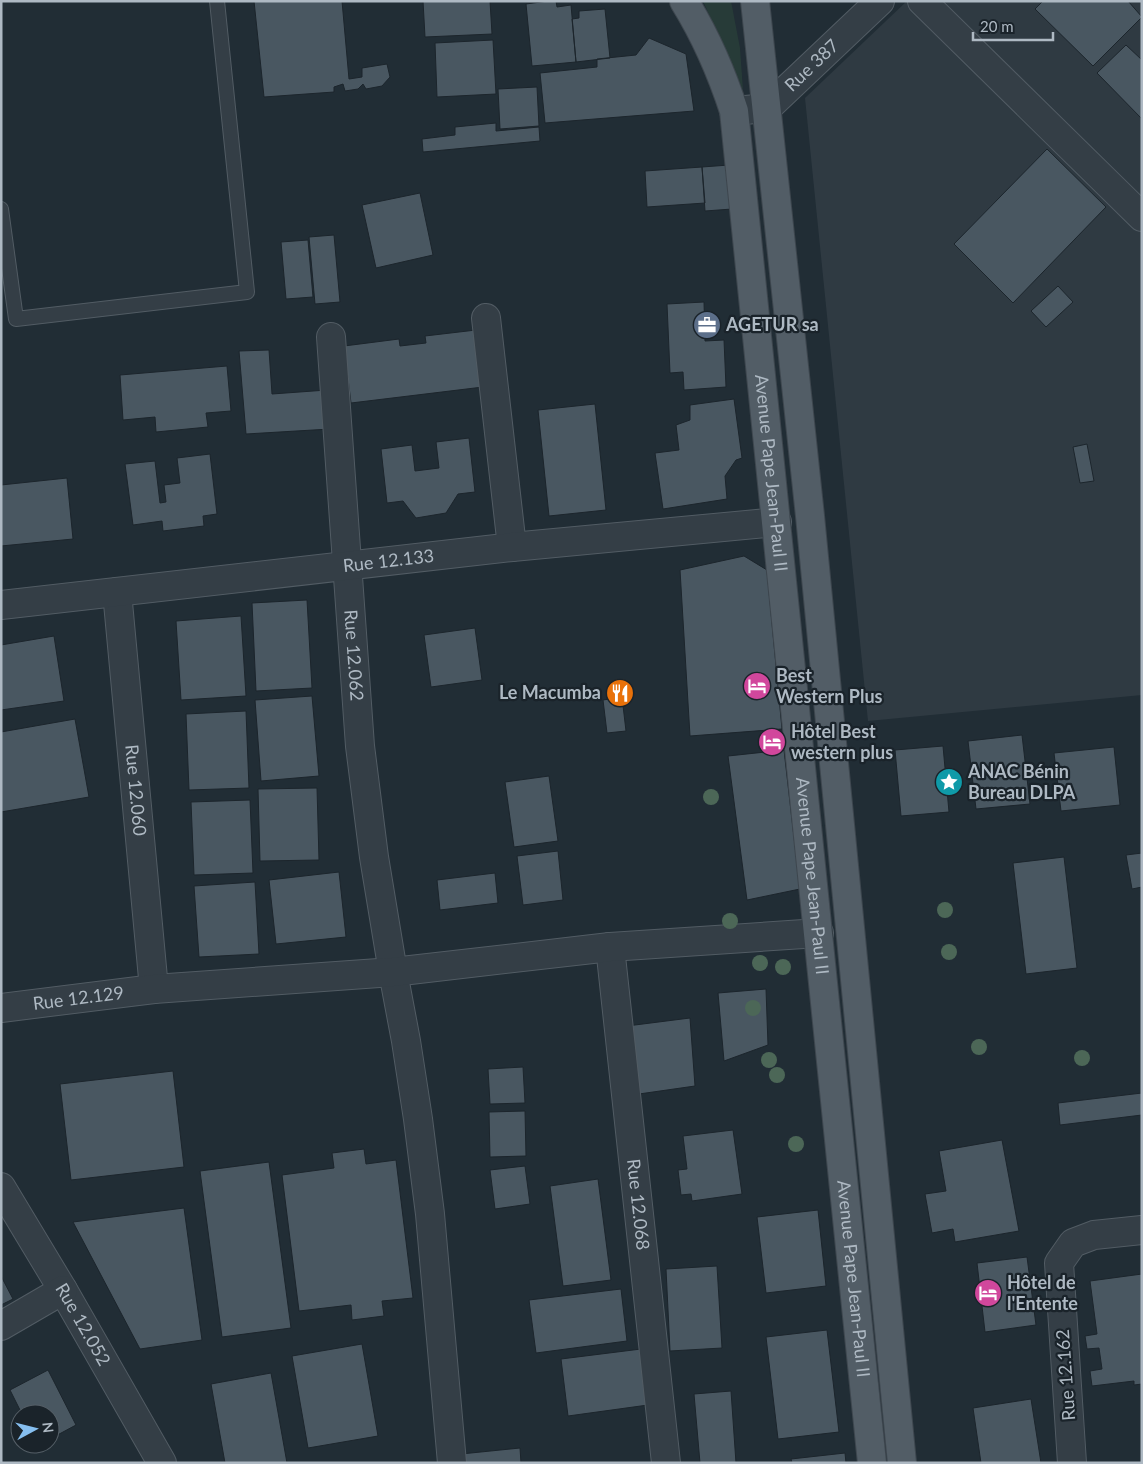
<svg xmlns="http://www.w3.org/2000/svg" width="1143" height="1464" font-family="Lato,sans-serif">
<style>
.airport{fill:#2f3a42}
.green{fill:#273b38}
.building{fill:#495761;stroke:#1c252c}
.lines{fill:none;stroke-linecap:round;stroke-linejoin:round}
.service-casing{stroke:#525c64;stroke-width:16}
.minor-casing{stroke:#525c64;stroke-width:30}
.primary-casing{stroke:#3e474f;stroke-width:30}
.service{stroke:#343e46;stroke-width:14}
.minor{stroke:#343e46;stroke-width:28}
.primary{stroke:#525d66;stroke-width:28}
.tree{fill:#4c6757}
.labels{text-anchor:middle;stroke-width:4.5;stroke-linejoin:round;paint-order:stroke}
.street-label{font-size:18px;fill:#aeb9c3;stroke:#1a232a}
.poi-label{font-size:18px;font-weight:bold;fill:#aeb9c3;stroke:#1a232a;text-anchor:start}
</style>
<rect width="100%" height="100%" fill="#212d35"/>
<!-- airport -->
<path class="airport" d="M907,1H1142V695L868,721L805,98Z"/>
<!-- green -->
<path class="green" d="M703,1H731L740,48L743,90Z"/>
<!-- building -->
<path class="building" d="M254,1H342L349,79L362,77V68L387,64L390,77L382,86L366,89L363,84L358,89L345,91L343,84L334,87V92L264,97Z
M423,1H490L492,34L425,37Z
M548,1H556L557,7L571,5L576,62L532,66L526,4Z
M1043,1H1128L1142,17L1093,66L1035,9Z
M605,9L610,58L576,62L572,19L579,18V11Z
M649,38L686,54L694,111L545,123L540,73L597,67V59L636,55Z
M493,40L496,94L437,97L435,43Z
M1126,45L1142,60V119L1097,73Z
M537,87L539,126L500,129L498,89Z
M496,123V131L539,127L540,141L423,152L422,139L455,135V127Z
M1047,149L1106,207L1013,303L954,244Z
M729,165L732,209L705,211L702,167Z
M702,167L705,203L647,207L645,171Z
M420,193L433,255L376,268L362,205Z
M334,235L340,302L315,304L309,237Z
M308,240L313,297L286,299L281,242Z
M1058,286L1073,302L1046,327L1031,311Z
M704,302L705,341L724,340L726,387L684,390L683,372L670,373L667,304Z
M476,330L483,387L351,403L344,346L399,339L400,346L426,343L425,336Z
M269,350L272,394L327,390L330,429L246,434L239,351Z
M227,366L231,411L206,413L208,427L156,432L155,417L123,420L120,375Z
M734,399L742,458L736,460L725,476L727,499L663,509L655,453L679,450L676,425L690,420V405Z
M595,404L606,510L549,516L538,410Z
M469,438L475,492L458,494L446,513L416,518L403,501L387,503L381,449L412,445L415,471L439,468L436,442Z
M1087,444L1094,481L1080,483L1073,447Z
M210,454L217,514L203,516L204,526L163,531L162,521L133,525L125,464L155,461L160,503L166,502L164,485L180,483L177,458Z
M67,478L73,539L1,546V485Z
M744,556L767,570L782,729L690,736L680,570Z
M307,600L312,688L256,691L252,603Z
M241,616L246,696L181,700L176,621Z
M475,628L482,680L431,687L424,635Z
M54,636L64,701L1,710V645Z
M312,696L319,776L261,781L255,700Z
M622,697L626,731L607,733L603,700Z
M246,711L249,788L189,790L186,714Z
M75,719L89,797L1,812V732Z
M1022,735L1030,804L976,809L968,741Z
M943,746L949,812L901,816L895,750Z
M1114,747L1120,805L1061,811L1054,753Z
M784,750L800,889L747,900L728,756Z
M549,776L558,841L514,847L505,782Z
M317,788L319,860L260,861L258,789Z
M250,800L253,873L194,875L191,802Z
M558,851L563,900L523,905L517,856Z
M1142,853V887L1132,889L1126,855Z
M1064,857L1077,968L1026,974L1013,863Z
M339,872L346,937L276,944L269,880Z
M495,873L498,903L440,910L437,880Z
M255,882L259,954L199,957L194,886Z
M766,989L768,1045L724,1061L718,993Z
M690,1018L695,1086L639,1094L627,1026Z
M523,1067L525,1103L490,1104L488,1069Z
M173,1071L184,1167L71,1180L60,1084Z
M1142,1093V1115L1060,1125L1058,1103Z
M525,1111L526,1156L490,1157L489,1112Z
M733,1130L742,1194L692,1201L691,1194L681,1195L678,1170L687,1169L683,1136Z
M1002,1140L1019,1231L955,1242L953,1229L932,1233L925,1194L946,1191L939,1151Z
M364,1149L366,1164L396,1160L413,1298L382,1301L384,1316L352,1320L351,1305L299,1311L282,1175L334,1168L332,1153Z
M269,1162L291,1328L222,1337L200,1171Z
M525,1166L530,1204L495,1209L490,1170Z
M598,1179L611,1280L563,1286L550,1186Z
M184,1208L202,1340L140,1349L73,1222Z
M818,1210L826,1286L766,1293L757,1217Z
M1027,1257L1036,1325L985,1332L977,1263Z
M717,1266L722,1348L670,1351L666,1269Z
M1142,1274V1384L1134,1385V1381L1092,1386L1090,1371L1102,1369L1099,1348L1087,1349L1085,1336L1097,1334L1090,1281Z
M1,1276L13,1299L1,1305Z
M621,1289L627,1341L536,1353L529,1300Z
M827,1330L839,1432L778,1439L766,1337Z
M362,1344L378,1436L308,1448L292,1356Z
M641,1349L648,1405L568,1416L561,1359Z
M48,1370L76,1425L50,1439V1414H22L10,1390Z
M271,1373L287,1463H225L211,1384Z
M731,1391L736,1463H700L694,1394Z
M1031,1399L1041,1463H981L973,1408Z
M520,1448L521,1463H462L461,1454Z
M845,1453L846,1463H792L791,1459Z"/>
<g class="lines">
<!-- service casing -->
<g class="service-casing">
<path id="service" d="M1,209L16,319L247,292L217,1"/>
</g>
<!-- minor casing -->
<g class="minor-casing">
<g id="minor">
<path d="M922,1L1142,217"/>
<path id="s1" d="M734,111L767,108L880,1"/>
<path d="M486,318L512,547"/>
<path id="s2" d="M331,337L360,746L374,857L393,972L406,1041L418,1119L430,1214L452,1463"/>
<path id="s3" d="M117,592L154,989"/>
<path id="s4" d="M1,605L512,547L777,522"/>
<path id="s5" d="M610,947L666,1463"/>
<path id="s6" d="M1,1008L154,989L393,972L610,947L819,933"/>
<path id="s7" d="M1,1187L63,1290L162,1463"/>
<path d="M1,1326L63,1290"/>
<path d="M1072,1463L1059,1263L1073,1243L1094,1235L1142,1230"/>
</g>
</g>
<!-- primary casing -->
<g class="primary-casing">
<g id="primary">
<path id="s8" d="M684,1C707,38 721,71 734,111L872,1463"/>
<path d="M755,1L810,516L902,1463"/>
</g>
</g>
<!-- service -->
<use href="#service" class="service"/>
<!-- minor -->
<use href="#minor" class="minor"/>
<!-- primary -->
<use href="#primary" class="primary"/>
</g>
<!-- trees -->
<g class="tree">
<circle cx="711" cy="797" r="8"/>
<circle cx="945" cy="910" r="8"/>
<circle cx="730" cy="921" r="8"/>
<circle cx="949" cy="952" r="8"/>
<circle cx="760" cy="963" r="8"/>
<circle cx="783" cy="967" r="8"/>
<circle cx="753" cy="1008" r="8"/>
<circle cx="979" cy="1047" r="8"/>
<circle cx="1082" cy="1058" r="8"/>
<circle cx="769" cy="1060" r="8"/>
<circle cx="777" cy="1075" r="8"/>
<circle cx="796" cy="1144" r="8"/>
</g>
<!-- icons -->
<defs>
<g id="office-disc" transform="scale(1.4375)"><circle r="9.5" fill="#5c6f8a" stroke="#1a232a"/><path d="M-6-3h4V-5.5h4V-3h4V5H-6ZM-1-4.5V-3h2v-1.5ZM-6 0V1H6V0Z" fill="#fff"/></g>
<g id="hotel-disc" transform="scale(1.4375)"><circle r="9.5" fill="#d1479c" stroke="#1a232a"/><path d="M-6-4.5h1.5V1H6V5H4.5V3h-9V5H-6ZM-4 0a1.8 1.8 0 1 1 3.6 0ZM.5 0V-2.5h3Q6-2.5 6 0Z" fill="#fff"/></g>
<g id="restaurant-disc" transform="scale(1.4375)"><circle r="9.5" fill="#e8710a" stroke="#1a232a"/><path d="M-5-6h1v4h1v-4h1v4h1v-4h1v5L-1.5 .5V6h-2V.5L-5-1ZM5-6V6H3V1.5H1.5Q1.5-4 5-6Z" fill="#fff"/></g>
<g id="sight-disc" transform="scale(1.4375)"><circle r="9.5" fill="#0f9aa8" stroke="#1a232a"/><path d="M0-6L1.8-2.2L6-1.7L2.9 1.2L3.7 5.4L0 3.3L-3.7 5.4L-2.9 1.2L-6-1.7L-1.8-2.2Z" fill="#fff"/></g>
</defs>
<g fill-rule="evenodd">
<use href="#office-disc" x="707" y="325"/>
<use href="#hotel-disc" x="757" y="686"/>
<use href="#restaurant-disc" x="620" y="693"/>
<use href="#hotel-disc" x="772" y="742"/>
<use href="#sight-disc" x="949" y="782"/>
<use href="#hotel-disc" x="988" y="1293"/>
</g>
<g class="labels">
<!-- street labels -->
<g class="street-label">
<text dy="6" stroke="none"><textPath href="#s1" startOffset="95">Rue 387</textPath></text>
<text dy="6" stroke="none"><textPath href="#s8" startOffset="485">Avenue Pape Jean-Paul II</textPath></text>
<text dy="6" stroke="none"><textPath href="#s4" startOffset="390">Rue 12.133</textPath></text>
<text dy="6" stroke="none"><textPath href="#s2" startOffset="319">Rue 12.062</textPath></text>
<text dy="6" stroke="none"><textPath href="#s3" startOffset="199">Rue 12.060</textPath></text>
<text dy="6" stroke="none"><textPath href="#s8" startOffset="890">Avenue Pape Jean-Paul II</textPath></text>
<text dy="6" stroke="none"><textPath href="#s6" startOffset="78">Rue 12.129</textPath></text>
<text dy="6" stroke="none"><textPath href="#s5" startOffset="259">Rue 12.068</textPath></text>
<text dy="6" stroke="none"><textPath href="#s8" startOffset="1295">Avenue Pape Jean-Paul II</textPath></text>
<text dy="6" stroke="none"><textPath href="#s7" startOffset="160">Rue 12.052</textPath></text>
<text transform="translate(1066 1375) rotate(-94)" y="6">Rue 12.162</text>
</g>
<!-- poi labels -->
<g class="poi-label">
<text x="726" y="331">AGETUR sa</text>
<text x="776" y="682">Best<tspan x="776" dy="21">Western Plus</tspan></text>
<text x="601" y="699" text-anchor="end">Le Macumba</text>
<text x="791" y="738">Hôtel Best<tspan x="791" dy="21">western plus</tspan></text>
<text x="968" y="778">ANAC Bénin<tspan x="968" dy="21">Bureau DLPA</tspan></text>
<text x="1007" y="1289">Hôtel de<tspan x="1007" dy="21">l'Entente</tspan></text>
</g>
</g>
<!-- border -->
<rect width="1143" height="1464" fill="none" stroke="#aeb9c3" stroke-width="5"/>
<!-- north arrow -->
<g transform="translate(35 1429) rotate(83)"><circle r="24" fill="#1a232a" stroke="#555f67"/>
<path d="M0-4L9 19L0 12L-9 19Z" fill="#86bff0"/>
<text y="-8" font-size="14" font-weight="bold" text-anchor="middle" fill="#aeb9c3">N</text>
</g>
<!-- scale -->
<path d="M973 32v8h80v-8" fill="none" stroke="#aeb9c3" stroke-width="2.5"/>
<text x="980" y="32" font-size="15" fill="#aeb9c3" stroke="#1a232a" stroke-width="4" paint-order="stroke">20 m</text>
</svg>
